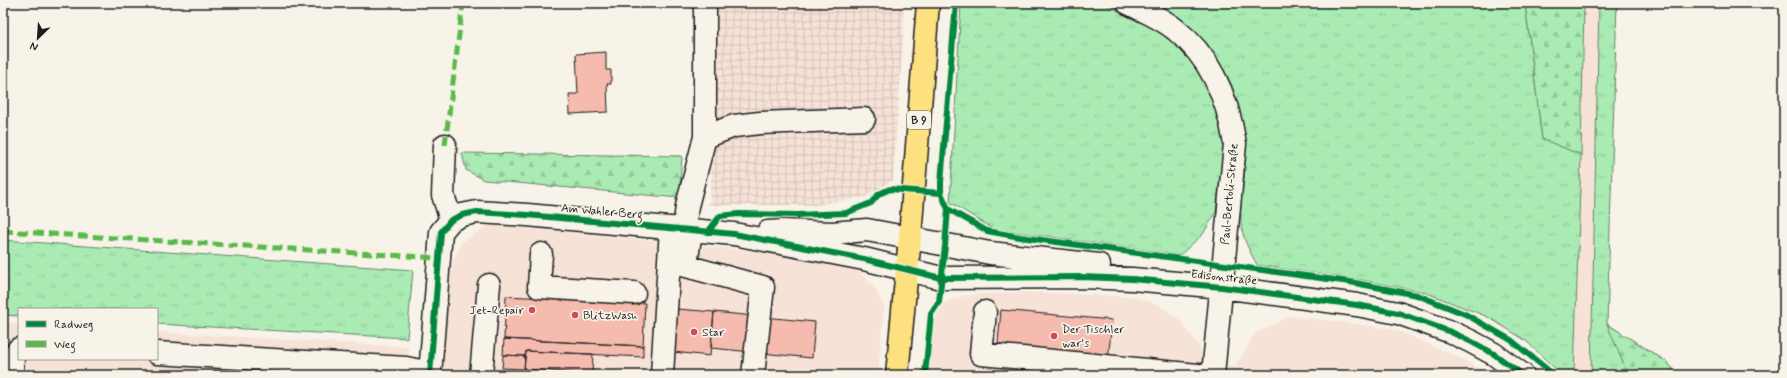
<svg xmlns="http://www.w3.org/2000/svg" width="1787" height="378" font-family="Mynerve,sans-serif">
<style>
.built{fill:#f6e2d7}
.industrial{fill:url(#industrial-grid)}
.grass{fill:url(#grass-tufts);stroke:#638468}
.forest{fill:url(#forest-firs);stroke:#638468}
.building{fill:#f5bbae;stroke:#1c1c1c}
.lines{fill:none;stroke-linecap:round;stroke-linejoin:round}
.minor-casing{stroke:#1c1c1c;stroke-width:25}
.major-casing{stroke:#1c1c1c;stroke-width:25}
.minor{stroke:#f7f3e8;stroke-width:22}
.major{stroke:#fde080;stroke-width:22}
.quiet{stroke:#58b947;stroke-width:5;stroke-dasharray:10 5;stroke-linecap:butt}
.cycleway-casing{stroke:#f7f3e8;stroke-width:8}
.cycleway{stroke:#00873e;stroke-width:6}
.poi-dot{fill:#d1495b;stroke:#f7f3e8;stroke-width:1.5}
.labels{text-anchor:middle;stroke-width:3.5;stroke-linejoin:round;paint-order:stroke}
.shield{fill:#f7f3e8;stroke:#5e5c59;stroke-width:1}
.shield-label{font-size:11px;font-weight:bold;fill:#1c1c1c}
.street-label{font-size:12px;fill:#1c1c1c;stroke:#f7f3e8}
.poi-label{font-size:12px;fill:#1c1c1c;stroke:#f7f3e8;text-anchor:start}
</style>
<defs>
<pattern id="industrial-grid" width="8" height="8" patternUnits="userSpaceOnUse"><rect width="8" height="8" fill="#f6e2d7"/><path d="M0 4h8M4 0v8" fill="none" stroke="#d2c1b8"/></pattern>
<pattern id="grass-tufts" width="24" height="20" patternUnits="userSpaceOnUse"><rect width="24" height="20" fill="#aaebb4"/><path d="M3 7l-1-3M5 7V3M7 7l1-3M15 17l-1-3M17 17v-4M19 17l1-3" fill="none" stroke="#92c99a"/></pattern>
<pattern id="forest-firs" width="22" height="20" patternUnits="userSpaceOnUse"><rect width="22" height="20" fill="#aaebb4"/><path d="M5 1l3.5 6h-7zM16 11l3.5 6h-7z" fill="#92c99a"/></pattern>
</defs>
<rect width="100%" height="100%" fill="#f7f3e8"/>
<filter id="ink" filterUnits="userSpaceOnUse"><feTurbulence type="fractalNoise" baseFrequency=".025" numOctaves="2"/><feDisplacementMap in="SourceGraphic" scale="8" xChannelSelector="R" yChannelSelector="G"/><feConvolveMatrix kernelMatrix="1 2 1 2 8 2 1 2 1" color-interpolation-filters="sRGB"/></filter>
<g filter="url(#ink)">
<!-- built -->
<path class="built" d="M1584,3H1599L1591,375H1574Z
M491,224L762,252L858,271L872,284L884,306L878,375H439L452,264L461,243Z
M1029,292L1134,297L1159,305L1179,319L1200,347L1203,364L1235,367L1255,334L1291,316L1394,329L1458,357L1490,375H929L934,320L944,303L967,295Z
M3,323L19,324V359H157V332L409,347L406,375H3Z"/>
<!-- industrial -->
<path class="industrial" d="M715,3H904L903,40L893,180L865,197L815,205H709L715,122Z"/>
<!-- grass -->
<path class="grass" d="M961,3H1103L1161,32L1187,55L1215,100L1224,143L1216,212L1203,234L1180,255L993,229L950,202Z
M1152,3H1525L1542,138L1581,155L1574,375H1562L1525,340L1488,317L1424,292L1362,280L1257,265C1251,253 1244,242 1242,229C1238,208 1244,186 1245,166C1247,119 1235,78 1205,42C1196,32 1185,21 1174,14C1167,10 1159,7 1152,3Z
M1599,3H1617L1607,324L1667,362L1678,375H1591Z
M3,240L413,270L407,338L157,324V309H19V316L3,315Z"/>
<!-- forest -->
<path class="forest" d="M1525,3H1584L1581,155L1542,139Z
M462,153L682,156L679,198L484,180L466,170Z
M1607,324L1667,362L1678,375H1628Z"/>
<!-- building -->
<path class="building" d="M606,52V70H611V84H607L608,112L570,114L569,94H578L576,54Z
M506,296L645,303L643,346L504,339Z
M677,309L714,312L710,356L673,352Z
M1001,310L1112,320L1108,362L997,353Z
M714,312L815,322L812,358L711,348Z
M504,339L643,346V357L526,351L525,356L503,355Z
M526,351L593,354L592,374L524,369Z
M503,355L525,356L524,369L502,368Z"/>
<g class="lines">
<!-- minor casing -->
<g class="minor-casing">
<path id="minor" d="M1128,3C1144,11 1162,18 1176,30C1212,58 1228,100 1235,144L1213,375
M705,137L734,126L760,123L864,119
M445,145L443,195L451,220
M684,230L687,206L705,137V3
M691,230L686,266L763,287L753,375
M768,232L783,231L832,233L867,230L990,253L1099,265
M541,254L539,287L634,293
M985,312L981,354L1198,375
M157,353L406,368L430,373
M12,375L13,356L19,349
M430,375L441,232L451,220L462,215L477,212L527,215L734,234L864,259L941,278L1082,277L1132,279L1222,287L1357,305L1398,313L1451,332L1472,342L1494,354L1523,375
M481,375L489,285
M662,375L671,228"/>
</g>
<!-- major casing -->
<g class="major-casing">
<path id="major" d="M897,375L910,237L928,3"/>
</g>
<!-- minor -->
<use href="#minor" class="minor"/>
<!-- major -->
<use href="#major" class="major"/>
<!-- quiet -->
<path class="quiet" d="M445,145L463,3
M3,231L438,258"/>
<!-- cycleway casing -->
<g class="cycleway-casing">
<path id="cycleway" d="M948,209L987,231L1020,237L1350,282L1417,295L1465,314L1511,340L1554,375
M708,232L720,216L739,214L797,215L846,213L871,203L879,194L890,189L941,193
M430,375L441,232L451,220L462,215L477,212L527,215L734,234L864,259L941,278L1082,277L1132,279L1222,287L1357,305L1398,313L1451,332L1472,342L1494,354L1523,375
M925,375L931,314L939,302L945,246L948,209L941,193V182L956,3"/>
</g>
<!-- cycleway -->
<use href="#cycleway" class="cycleway"/>
</g>
</g>
<!-- markers -->
<g class="poi-dot">
<circle cx="532" cy="310" r="4"/>
<circle cx="575" cy="315" r="4"/>
<circle cx="694" cy="332" r="4"/>
<circle cx="1054" cy="336" r="4"/>
</g>
<g class="labels">
<!-- shield labels -->
<rect class="shield" x="907" y="111" width="24" height="18" rx="3"/>
<g class="shield-label">
<text x="919" y="124">B 9</text>
</g>
<!-- street labels -->
<g class="street-label">
<text transform="translate(1229 194) rotate(-85)" y="4">Paul-Bertoli-Straße</text>
<text transform="translate(602 211) rotate(5)" y="4">Am Wahler Berg</text>
<text transform="translate(1224 277) rotate(6)" y="4">Edisonstraße</text>
</g>
<!-- poi labels -->
<g class="poi-label">
<text x="524" y="314" text-anchor="end">Jet-Repair</text>
<text x="583" y="319">BlitzWash</text>
<text x="1062" y="333">Der Tischler<tspan x="1062" dy="14">war's</tspan></text>
<text x="702" y="336">Star</text>
</g>
</g>
<!-- margin -->
<rect width="1787" height="378" fill="none" stroke="#f7f3e8" stroke-width="16"/>
<rect x="8" y="8" width="1771" height="362" fill="none" stroke="#1c1c1c" stroke-width="1.5" filter="url(#ink)"/>
<!-- legend -->
<rect x="18" y="308" width="140" height="52" fill="#f7f3e8" stroke="#9f9d96"/>
<rect x="26" y="321" width="20" height="6" fill="#00873e" stroke="#9f9d96"/>
<text x="54" y="328" font-size="12" fill="#1c1c1c">Radweg</text>
<rect x="26" y="341" width="20" height="6" fill="#58b947" stroke="#9f9d96"/>
<text x="54" y="348" font-size="12" fill="#1c1c1c">Weg</text>
<!-- north arrow -->
<g transform="translate(38 38) rotate(205)" stroke="#f7f3e8" stroke-width="3" paint-order="stroke">
<path d="M0-3L7 15L0 10L-7 15Z" fill="#1c1c1c"/>
<text y="-6" font-size="11" font-weight="bold" text-anchor="middle" fill="#1c1c1c">N</text>
</g>
</svg>
